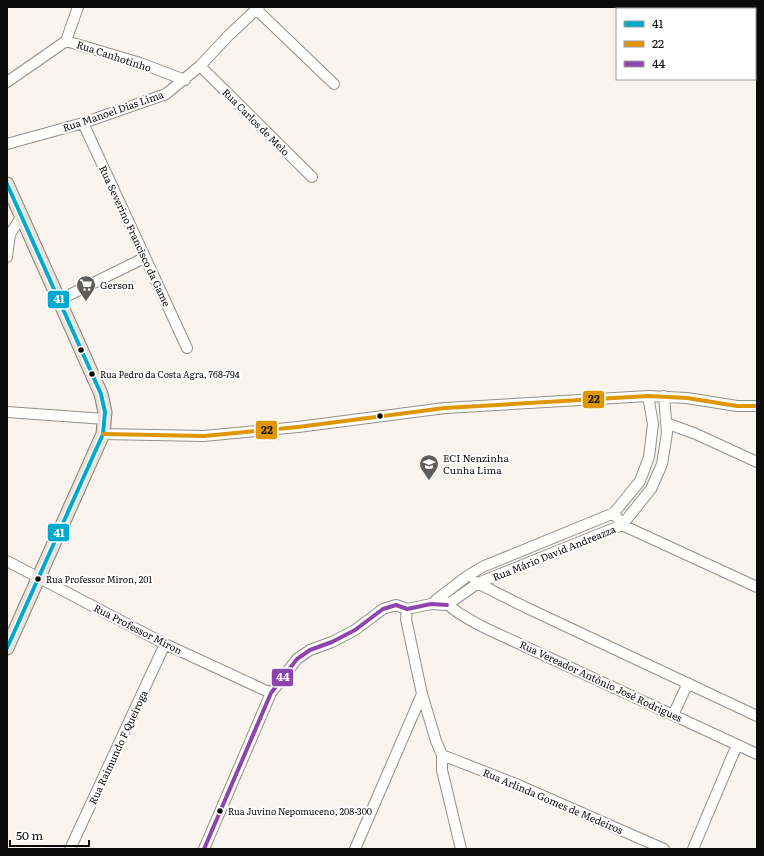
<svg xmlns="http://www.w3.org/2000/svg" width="764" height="856" font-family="Literata,serif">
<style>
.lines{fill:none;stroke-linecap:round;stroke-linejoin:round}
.minor-casing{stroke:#92908d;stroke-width:12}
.major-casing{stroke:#7f7e7a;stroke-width:15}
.minor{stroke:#fefefc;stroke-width:10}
.major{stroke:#eae2d8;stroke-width:13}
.bus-1-casing{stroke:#fff;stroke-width:7}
.bus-2-casing{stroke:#fff;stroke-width:7}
.bus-3-casing{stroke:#fff;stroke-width:7}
.bus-1{stroke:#00a9ce;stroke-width:4}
.bus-2{stroke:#df9601;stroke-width:4}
.bus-3{stroke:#8e44ad;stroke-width:4}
.bus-dot{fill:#0b0b0b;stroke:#fff;stroke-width:1.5}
.labels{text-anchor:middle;stroke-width:4;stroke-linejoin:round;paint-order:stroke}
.bus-label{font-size:9px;fill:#0b0b0b;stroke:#fff;text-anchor:start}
.street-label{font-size:10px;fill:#0b0b0b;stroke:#fff}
.poi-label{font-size:10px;fill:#0b0b0b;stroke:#fff;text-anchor:start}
.line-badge{stroke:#fff;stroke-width:1.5}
.badge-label{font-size:11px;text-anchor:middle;font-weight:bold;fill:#fff}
.pale-badge-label{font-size:11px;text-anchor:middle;font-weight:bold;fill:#111}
</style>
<rect width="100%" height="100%" fill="#f9f5ee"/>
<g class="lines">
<!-- minor casing -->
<g class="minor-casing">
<path id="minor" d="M257,10L334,84
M66,41L140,63L185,80
M66,41L78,7
M200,66L312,177
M7,82L66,41
M83,123L187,348
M7,144L83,123L166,94L200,66L229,35L259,7
M7,257L10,234L22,216
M59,300L144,258
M7,412L105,419
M666,423L696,434L757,462
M103,434L204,436L298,427L445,408L648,396L687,398L737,406H757
M614,513L622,525L757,587
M7,561L165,644L271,693
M475,582L525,607L757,716
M441,597C452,611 467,618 483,627L757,754
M436,600L466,577L482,567L614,513L640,481L649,457L653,424L648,396
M447,605L478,583L622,525L651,489L662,464L667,433L664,396
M422,694L436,741L442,755V770L461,849
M673,715L688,683
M442,755L516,784L664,849
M70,849L165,644
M204,849L271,693L297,659L310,650L332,642L355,630L383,609L396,605L407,609L431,604L447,605
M355,849L422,694L406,619L407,609
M693,849L737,745"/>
</g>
<!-- major casing -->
<g class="major-casing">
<path id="major" d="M7,184L101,394L105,412L103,434L7,648"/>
</g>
<!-- minor -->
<use href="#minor" class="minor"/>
<!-- major -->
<use href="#major" class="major"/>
<!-- bus-1 casing -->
<g class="bus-1-casing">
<path id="bus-1" d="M7,184L101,394L105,412L103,434L7,648"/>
</g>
<!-- bus-2 casing -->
<g class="bus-2-casing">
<path id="bus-2" d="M103,434L204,436L298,427L445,408L648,396L687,398L737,406H757"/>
</g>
<!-- bus-3 casing -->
<g class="bus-3-casing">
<path id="bus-3" d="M204,849L271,693L297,659L310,650L332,642L355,630L383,609L396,605L407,609L431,604L447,605"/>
</g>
<!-- bus-1 -->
<use href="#bus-1" class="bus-1"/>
<!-- bus-2 -->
<use href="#bus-2" class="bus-2"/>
<!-- bus-3 -->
<use href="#bus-3" class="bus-3"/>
</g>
<!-- icons -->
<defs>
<g id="supermarket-pin" transform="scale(1)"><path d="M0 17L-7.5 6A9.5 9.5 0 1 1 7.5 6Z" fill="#5e5d5a" stroke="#fff"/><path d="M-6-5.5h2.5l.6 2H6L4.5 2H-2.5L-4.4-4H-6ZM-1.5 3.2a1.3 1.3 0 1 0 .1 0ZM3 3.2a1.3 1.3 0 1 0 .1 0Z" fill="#fff"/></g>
<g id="school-pin" transform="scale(1)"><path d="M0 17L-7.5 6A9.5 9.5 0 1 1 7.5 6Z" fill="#5e5d5a" stroke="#fff"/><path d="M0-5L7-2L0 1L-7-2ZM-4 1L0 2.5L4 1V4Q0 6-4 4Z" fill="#fff"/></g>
</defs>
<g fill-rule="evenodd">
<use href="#supermarket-pin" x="86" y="285"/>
<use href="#school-pin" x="429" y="464"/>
</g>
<!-- markers -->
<g class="bus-dot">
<circle cx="81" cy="350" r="3.5"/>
<circle cx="92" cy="374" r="3.5"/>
<circle cx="380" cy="416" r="3.5"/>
<circle cx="38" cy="579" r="3.5"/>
<circle cx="220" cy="811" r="3.5"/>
</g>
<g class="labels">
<!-- bus labels -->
<g class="bus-label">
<text x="100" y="378">Rua Pedro da Costa Agra, 768-794</text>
<text x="46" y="583">Rua Professor Miron, 201</text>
<text x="228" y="815">Rua Juvino Nepomuceno, 208-300</text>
</g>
<!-- street labels -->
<g class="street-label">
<text transform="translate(114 56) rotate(18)" y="4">Rua Canhotinho</text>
<text transform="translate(113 111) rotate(-19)" y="4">Rua Manoel Dias Lima</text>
<text transform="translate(256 122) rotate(45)" y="4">Rua Carlos de Melo</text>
<text transform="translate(135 236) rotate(65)" y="4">Rua Severino Francisco da Game</text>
<text transform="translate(554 553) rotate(-22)" y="4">Rua Mário David Andreazza</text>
<text transform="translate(138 629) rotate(27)" y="4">Rua Professor Miron</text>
<text transform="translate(601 681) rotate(25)" y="4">Rua Vereador Antônio José Rodrigues</text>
<text transform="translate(118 747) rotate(-65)" y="4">Rua Raimundo F Queiroga</text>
<text transform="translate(553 801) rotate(23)" y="4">Rua Arlinda Gomes de Medeiros</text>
</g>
<!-- poi labels -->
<g class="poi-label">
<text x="100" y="289">Gerson</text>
<text x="443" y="462">ECI Nenzinha<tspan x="443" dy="12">Cunha Lima</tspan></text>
</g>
</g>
<g class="line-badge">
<rect x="47" y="290" width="23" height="19" rx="4" fill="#00a9ce"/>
<rect x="582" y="390" width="23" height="19" rx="4" fill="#df9601"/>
<rect x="255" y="420" width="23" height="20" rx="4" fill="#df9601"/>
<rect x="47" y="523" width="23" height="19" rx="4" fill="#00a9ce"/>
<rect x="271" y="668" width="23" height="19" rx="4" fill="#8e44ad"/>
</g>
<g class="badge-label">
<text x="59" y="303">41</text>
<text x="59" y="537">41</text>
<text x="283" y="681">44</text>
</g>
<g class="pale-badge-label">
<text x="594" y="403">22</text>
<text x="267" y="434">22</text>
</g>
<!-- border -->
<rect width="764" height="856" fill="none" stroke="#0b0b0b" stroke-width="16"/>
<!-- legend -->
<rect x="616" y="8" width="140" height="72" fill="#ffffff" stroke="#9d9d9d"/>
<rect x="624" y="21" width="20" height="6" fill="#00a9ce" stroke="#9d9d9d"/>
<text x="652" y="28" font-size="12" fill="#0b0b0b">41</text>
<rect x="624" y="41" width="20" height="6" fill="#df9601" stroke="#9d9d9d"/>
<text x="652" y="48" font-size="12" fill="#0b0b0b">22</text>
<rect x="624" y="61" width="20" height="6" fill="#8e44ad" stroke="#9d9d9d"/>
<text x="652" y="68" font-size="12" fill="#0b0b0b">44</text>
<!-- scale -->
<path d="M10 840v6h79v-6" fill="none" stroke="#0b0b0b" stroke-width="2"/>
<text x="16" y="840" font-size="12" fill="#0b0b0b" stroke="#ffffff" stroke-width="3" paint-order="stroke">50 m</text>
</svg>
